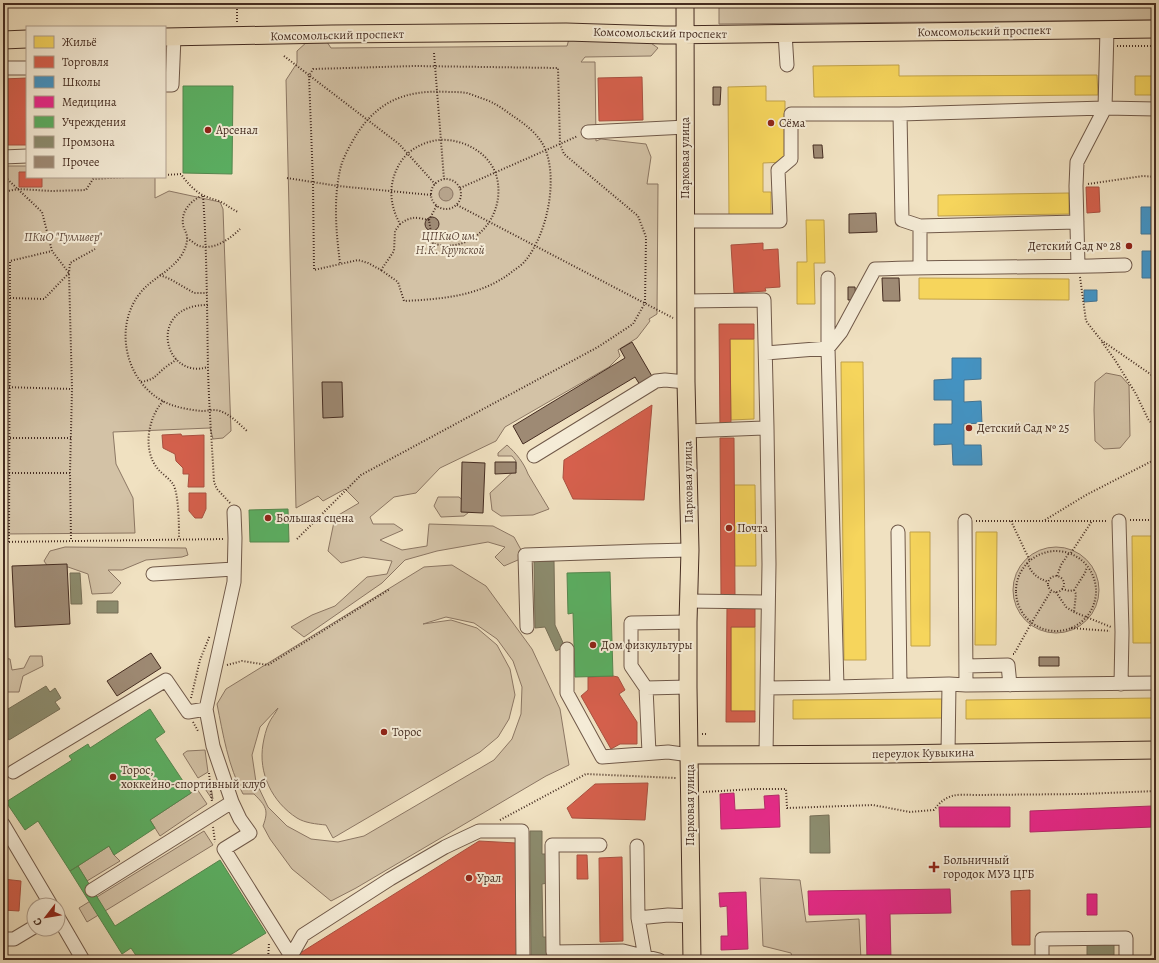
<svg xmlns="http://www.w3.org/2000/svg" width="1159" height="963" font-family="Alegreya,serif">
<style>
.green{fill:#d3c2a6;stroke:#8c7764;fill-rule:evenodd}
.water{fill:#b6a38b;stroke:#897361}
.homes{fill:#f6d55c;stroke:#c1a24a}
.shops{fill:#d6604d;stroke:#aa5040}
.schools{fill:#4393c3;stroke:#447492}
.health{fill:#e7298a;stroke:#b62a6a}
.public{fill:#5aae61;stroke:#54874e}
.industry{fill:#8c8c6e;stroke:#776f57}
.building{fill:#9e8a74;stroke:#452c21}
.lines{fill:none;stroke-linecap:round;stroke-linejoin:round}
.minor-casing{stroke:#705949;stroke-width:15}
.major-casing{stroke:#452c21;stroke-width:19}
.path{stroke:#452c21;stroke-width:2;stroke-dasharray:1 2;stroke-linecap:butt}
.minor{stroke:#f5ecd7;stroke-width:13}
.major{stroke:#f0e1c1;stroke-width:17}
.poi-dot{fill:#8f2418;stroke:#f5ecd7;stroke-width:1.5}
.labels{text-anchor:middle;stroke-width:4;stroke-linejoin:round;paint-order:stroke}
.street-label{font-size:12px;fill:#452c21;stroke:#f5ecd7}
.poi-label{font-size:12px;fill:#452c21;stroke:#f5ecd7;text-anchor:start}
.park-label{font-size:12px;font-style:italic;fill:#614a3c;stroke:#f5ecd7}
</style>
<rect width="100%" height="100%" fill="#f0e1c1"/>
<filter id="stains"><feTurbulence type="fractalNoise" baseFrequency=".005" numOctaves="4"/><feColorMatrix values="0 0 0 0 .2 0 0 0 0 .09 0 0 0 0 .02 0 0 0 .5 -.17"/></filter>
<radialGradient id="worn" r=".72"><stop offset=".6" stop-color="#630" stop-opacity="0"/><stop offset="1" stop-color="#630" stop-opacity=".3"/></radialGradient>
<!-- green -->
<path class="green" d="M719,3H1156V20L719,24Z
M569,39L648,41L658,48L651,56L585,57L581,62H595L596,141L601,139L646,144L651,157L647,184H658L657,314L649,319L650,321L637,338L618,350L620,356L609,367L505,427L496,441L440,468L416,493L394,497L370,517L373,524H394L403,530L380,540L402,550L427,546L429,524L493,526L514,537L525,557L504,566L495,557L505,547L488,542L437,551L405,560L382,583L304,637L291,627L312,615L335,606L367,577L387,574L392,561L363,557L341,563L328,551L335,517L359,503L345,489L323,501L318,496L296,508L286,80L297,63V51L308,41L327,42L331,48L567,46Z
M3,166H27V177H155V198L169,191L220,202L223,209L231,431L223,438L213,439L210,428L113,432L116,464L133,498L135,533L3,534Z
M1106,373L1121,376L1129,385L1130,436L1120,448L1104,449L1095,441L1094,410L1095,382Z
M507,445C516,453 524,463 528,474L549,509L533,515L501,516L492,510L490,493L516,469V461L512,456H498V453Z
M438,497H459L473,509L464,516L441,517L434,506Z
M65,547L186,548L188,555L182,557L146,560L122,570H108L121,583L112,593L92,594L88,574L68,567L49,568L44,561L50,551Z
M1013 590a43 43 0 1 1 86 0a43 43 0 1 1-86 0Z
M452,565L486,586L532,649L560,709L569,765L546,776L356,888L331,901L292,869L270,839L263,826C269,810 266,806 254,794H243C228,766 223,734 217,704L226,689L424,567ZM446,617L474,623L497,639L513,661L522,687L521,714L512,739L494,760L364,836L338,842L311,839L287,826L268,807L256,782L252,755L260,727L278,708C276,713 271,718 269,723C266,729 264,738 263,744C258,773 272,802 297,818C305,823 316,824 326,825L333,838L480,752L498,737L509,719L515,695L510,669L497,645L477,628L451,620L423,624Z
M30,656H42L43,666L23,676L19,692H3V658L10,659L12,670L24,668Z
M205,750L208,772L198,778L183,754L187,751Z
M210,781L213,799H212L203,786Z
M197,789L207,804L160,836L150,820Z
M204,831L213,845L87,922L79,908Z
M109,846L114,855L120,861L87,881L78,866Z
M760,878L800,880L806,922L859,919L861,960H793L791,953L763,946Z"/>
<!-- water -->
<path class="water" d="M439 194a7 7 0 1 1 14 0a7 7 0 1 1-14 0Z"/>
<!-- homes -->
<path class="homes" d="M899,65V76L1097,75L1098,95L814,97L813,66Z
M1135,76H1156V95H1135Z
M766,86V101H785V162L763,163V192H771V219H729L728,87Z
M1069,193V214L938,216V195Z
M806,220H824L825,263H814L815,304H797V262H807Z
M919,278L1069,279V300L919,299Z
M730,339H754V419L731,420Z
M841,362H863L866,660H844Z
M734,485H755L756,566H735Z
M910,532H930V646H911Z
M976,532H997L996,645H975Z
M1132,536H1156V643H1133Z
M731,627H755V711H731Z
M1156,698V718L966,719V700Z
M942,699L943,718L793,719V700Z"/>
<!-- shops -->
<path class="shops" d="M642,77L643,120L599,121L598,78Z
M27,78V145H3V79Z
M19,172H27V177H42V187H19Z
M1086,187H1099L1100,212L1087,213Z
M763,243V250L778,249L780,287L765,288L766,291L734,293L731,245Z
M719,324H754V339H730L731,428H720Z
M652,405L644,500L573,499L563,478L564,460Z
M181,434L182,436L204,435V487H188L189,474H183V468L176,461L175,454L163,448L162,435Z
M720,438H734L735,596H721Z
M189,493H206V509L202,518H195L189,511Z
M727,606H755V627H731V711H755V722H726Z
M613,676L618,677L625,690L619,694L637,722V744H620L611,749L581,696L588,690V677Z
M648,783L645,820L572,818L567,808L595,784Z
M479,841L516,843L517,960H296L297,955Z
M577,855H587L588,879H577Z
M622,857L623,941L600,942L599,858Z
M3,879L21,881L19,911L3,910Z
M1030,890V945H1012L1011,891Z"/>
<!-- schools -->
<path class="schools" d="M1141,207H1156V234H1141Z
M1142,251H1156V278H1142Z
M1084,290H1097V301L1084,302Z
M952,358H981V379L964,380V402L981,401L982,423L964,424V445H981L982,465H953L952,444L934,445V424H952V400H934V380L952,379Z"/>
<!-- health -->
<path class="health" d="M734,793L735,810L765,809L764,796L779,795L780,827L721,829L720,794Z
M1152,806L1153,827L1030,832V811Z
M939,807H1010V827H940Z
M950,889L951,913L890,914L891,960H867L866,914L809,915L808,891Z
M746,892L748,949L721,950V936H728L727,906L720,907L719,893Z
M1087,894H1097V915H1087Z
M1027,959V960H990Z"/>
<!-- public -->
<path class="public" d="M183,86H233L232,174L183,173Z
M288,509L289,542H250L249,510Z
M610,572L613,676L575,677L573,613L568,614L567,573Z
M150,709L165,732L155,739L191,793L150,820L155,828L114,855L109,846L70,871L38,821L25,830L6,802L72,760L69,756L88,744L90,748Z
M220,860L266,933L222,960H139L131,948L122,954L70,871L78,866L115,926Z"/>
<!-- industry -->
<path class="industry" d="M534,561H554L555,625L565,647L556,651L545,627L535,628Z
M70,573H80L82,604H71Z
M97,601H118V613H97Z
M46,686L50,692L55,688L61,698L55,702L60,709L9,740L3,730V712Z
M829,815L830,853H810V816Z
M530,831H542V854H548V883L542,884L543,937H547L548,957H531Z
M1087,944H1114V960H1087Z"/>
<!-- building -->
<path class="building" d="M713,87H721L720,105H713Z
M813,145H822L823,158H814Z
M876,213L877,232L849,233V214Z
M425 224a7 7 0 1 1 14 0a7 7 0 1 1-14 0Z
M882,278H899L900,301H883Z
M848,287H855L856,300H848Z
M632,342L653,378L640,385L635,377L523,444L513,426L625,358L620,349Z
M322,382H342L343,417L323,418Z
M462,462L485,463L483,513L461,512Z
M495,462H516V473L495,474Z
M67,564L70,624L15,627L12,566Z
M151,653L161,668L117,696L107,681Z
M1039,657H1059V666H1039Z"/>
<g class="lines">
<!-- minor casing -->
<g class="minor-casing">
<path id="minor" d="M785,33L787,65
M3,68H27
M165,85H172L174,37
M900,114L902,220L920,226V268
M588,132L686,127
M3,157L27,156
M685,221H780L778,170L791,159V114H900L1105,108L1156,109
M920,226L1077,222
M1078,266L1076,186L1077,162L1105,108L1107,29
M828,278V348L837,687
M686,301L764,300L767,428L769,564L766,754
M766,353L828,348L841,332L875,269C958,266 1041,268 1125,265
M687,431L767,428
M534,456L656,381L665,380L686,382
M234,512L235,538L234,582L206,709L213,746L232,802L240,819L250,833L224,849L291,956V960
M965,521L966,685
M1119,521L1122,632L1121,684
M898,532L900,685
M153,574L234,569
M688,601L767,602
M527,627L525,555L645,551L690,550
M567,649V693L602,757L668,752L690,755
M966,666L1008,665L1010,685
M646,688L688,687
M767,688L837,687L949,684L966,685L1156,683
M649,753L646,688L631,666V623L688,622
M948,753L949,684
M13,772L166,680L188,712L206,709
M3,824L51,905
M600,845H552L553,952L623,951L659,960
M637,846L638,918
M92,890L232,802
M58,917L83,960
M3,939H14L34,927
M291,956L303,935L390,879L445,847L479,831H522L523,960
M645,957L638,918L668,915L691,916
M1042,960V939L1126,938V960"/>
</g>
<!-- major casing -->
<g class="major-casing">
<path id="major" d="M685,3L686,382L690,550L688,622V687L692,960
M165,37L332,34L566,32L664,35L1156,29
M3,40L27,39
M690,755L890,754L1156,750"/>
</g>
<!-- path -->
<path class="path" d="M237,3V24
M1117,46H1156
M434,53L444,179
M284,56L399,144L435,184
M3,175L42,212L52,251L69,273L72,389L70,473L71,540
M165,175L181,174C187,183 196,193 207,197C211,199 215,199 219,201C226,204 231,209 238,212
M287,178L338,186L431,195
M431 194a15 15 0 1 1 30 0a15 15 0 1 1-30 0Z
M1088,184L1143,176L1156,177
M460,188L578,136
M3,192L18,189L52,191L86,190L93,179L126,177
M457,205L673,318
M429,220C414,217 412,216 400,224C389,204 388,183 400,163C408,150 423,142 438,140C463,138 491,153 497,178C504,208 485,240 455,245C448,246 440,245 433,244L429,220L437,205
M187,238C190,240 194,243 197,245C212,252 230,239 240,229
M340,263C336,232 333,197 341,166C343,159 347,151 351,144C373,103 403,89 449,92C455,92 461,92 467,93C471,94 475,96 478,97C484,99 490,101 495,104C501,107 507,112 513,116C526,125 540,135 546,151C555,176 550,211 540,235C536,244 532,253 525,261C522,265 517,268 513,271C482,296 443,299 404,301L398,282L381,270
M160,275L170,279L194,293H207
M1080,277L1086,321L1101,340L1156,378
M10,298L44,299L69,273L70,263L95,249
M208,305C146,304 163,381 208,367
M1102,342L1115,360L1136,394L1148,419L1156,429
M141,382C157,379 155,375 166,367C169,364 173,363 176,359
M3,387L72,389
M163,401C148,418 142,450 158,469C162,474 169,478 173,484C179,494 179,527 179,539
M10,438H71
M9,473H70
M230,503L217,489L214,482C212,444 209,407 208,369C207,311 207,253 203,195C191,201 181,210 183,225C184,229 186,232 187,236C188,247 181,258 173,265C163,275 150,281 141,292C111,328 127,387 169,404C179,408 191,410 202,411C208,411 214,409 220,411C231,415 238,423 247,431
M1045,520L1086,495L1156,459
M1130,520H1156
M976,521H1108
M1011,521L1030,561
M297,539L361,475L598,347L633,324L645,303L646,237L638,216L564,154L560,144L558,68L415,66L313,69L309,76L313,182L314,270L358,260L368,263L381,270L394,251L395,231L400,224
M3,542L224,539
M9,542L10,261L52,251
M1016 591a40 40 0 1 1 80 0a40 40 0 1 1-80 0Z
M1071,553L1092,521
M1027,563C1033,575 1036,577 1048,582
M1057,576L1061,565L1069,553
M1048 584a8 8 0 1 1 16 0a8 8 0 1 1-16 0Z
M1062,589L1070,591L1074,590L1085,573L1087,567
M1074,590L1076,594L1074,612
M1056,592L1066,607L1074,612L1111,627
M1071,628L1110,631
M1013,654H1014L1032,622L1051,591
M227,665L242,661L268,665L390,589
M191,698L200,660L210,635
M193,722L198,731
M702,734H708
M209,773L212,802
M703,792L755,789H786L787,808L873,805L910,812L934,810C946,794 955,794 975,795L1083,794L1156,791
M500,820L586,774L676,778
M213,827L215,842
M268,960L269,943"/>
<!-- minor -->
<use href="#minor" class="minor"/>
<!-- major -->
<use href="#major" class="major"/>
</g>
<!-- markers -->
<g class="poi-dot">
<circle cx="771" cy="123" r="4"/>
<circle cx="208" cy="130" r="4"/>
<circle cx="1129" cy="246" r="4"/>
<circle cx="969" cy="428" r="4"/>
<circle cx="268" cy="518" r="4"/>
<circle cx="729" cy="528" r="4"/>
<circle cx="593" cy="645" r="4"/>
<circle cx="384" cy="732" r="4"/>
<circle cx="113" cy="777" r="4"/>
<path d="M932 861h4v4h4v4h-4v4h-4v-4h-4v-4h4z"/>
<circle cx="469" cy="878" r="4"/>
</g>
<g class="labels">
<!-- street labels -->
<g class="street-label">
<text transform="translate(984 31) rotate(-1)" y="4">Комсомольский проспект</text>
<text transform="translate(660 33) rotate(1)" y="4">Комсомольский проспект</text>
<text transform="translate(337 35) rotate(-1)" y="4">Комсомольский проспект</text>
<text transform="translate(685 158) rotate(-90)" y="4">Парковая улица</text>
<text transform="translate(688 482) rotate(-91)" y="4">Парковая улица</text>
<text transform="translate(923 753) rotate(-1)" y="4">переулок Кувыкина</text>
<text transform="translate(690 805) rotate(-90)" y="4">Парковая улица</text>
</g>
<!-- poi labels -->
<g class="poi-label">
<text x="779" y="127">Сёма</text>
<text x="216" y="134">Арсенал</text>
<text x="1121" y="250" text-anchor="end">Детский Сад № 28</text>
<text x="977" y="432">Детский Сад № 25</text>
<text x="276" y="522">Большая сцена</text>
<text x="737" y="532">Почта</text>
<text x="601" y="649">Дом физкультуры</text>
<text x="392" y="736">Торос</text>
<text x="121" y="774">Торос,<tspan x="121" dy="14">хоккейно-спортивный клуб</tspan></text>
<text x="943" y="864">Больничный<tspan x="943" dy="14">городок МУЗ ЦГБ</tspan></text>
<text x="477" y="882">Урал</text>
</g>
<!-- park labels -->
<g class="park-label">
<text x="450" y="240">ЦПКиО им.<tspan x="450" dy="14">Н.К. Крупской</tspan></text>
<text x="63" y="241">ПКиО "Гулливер"</text>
</g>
</g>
<!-- margin -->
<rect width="1159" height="963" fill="none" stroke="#f0e1c1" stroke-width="16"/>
<rect x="4" y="4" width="1151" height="955" fill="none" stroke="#452c21" stroke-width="2"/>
<rect x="8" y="8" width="1143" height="947" fill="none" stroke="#452c21"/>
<!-- legend -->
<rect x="26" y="26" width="140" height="152" fill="#f5ecd7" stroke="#af9f8e"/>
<rect x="34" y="36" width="20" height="12" fill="#f6d55c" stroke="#af9f8e"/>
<text x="62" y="46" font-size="12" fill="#452c21">Жильё</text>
<rect x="34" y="56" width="20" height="12" fill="#d6604d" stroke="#af9f8e"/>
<text x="62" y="66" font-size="12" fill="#452c21">Торговля</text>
<rect x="34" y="76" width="20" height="12" fill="#4393c3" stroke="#af9f8e"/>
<text x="62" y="86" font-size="12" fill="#452c21">Школы</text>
<rect x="34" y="96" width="20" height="12" fill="#e7298a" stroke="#af9f8e"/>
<text x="62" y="106" font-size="12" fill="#452c21">Медицина</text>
<rect x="34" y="116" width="20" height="12" fill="#5aae61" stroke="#af9f8e"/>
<text x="62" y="126" font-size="12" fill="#452c21">Учреждения</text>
<rect x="34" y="136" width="20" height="12" fill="#8c8c6e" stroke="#af9f8e"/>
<text x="62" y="146" font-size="12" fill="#452c21">Промзона</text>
<rect x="34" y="156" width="20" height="12" fill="#9e8a74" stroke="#af9f8e"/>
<text x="62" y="166" font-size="12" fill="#452c21">Прочее</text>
<!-- north arrow -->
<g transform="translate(46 917) rotate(239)"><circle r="19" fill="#f5ecd7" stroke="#af9f8e"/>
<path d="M0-3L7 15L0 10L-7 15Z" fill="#8f2418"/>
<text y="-6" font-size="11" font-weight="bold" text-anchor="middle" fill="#452c21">С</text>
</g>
<rect width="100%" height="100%" filter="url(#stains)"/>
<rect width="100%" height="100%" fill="url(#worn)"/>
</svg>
